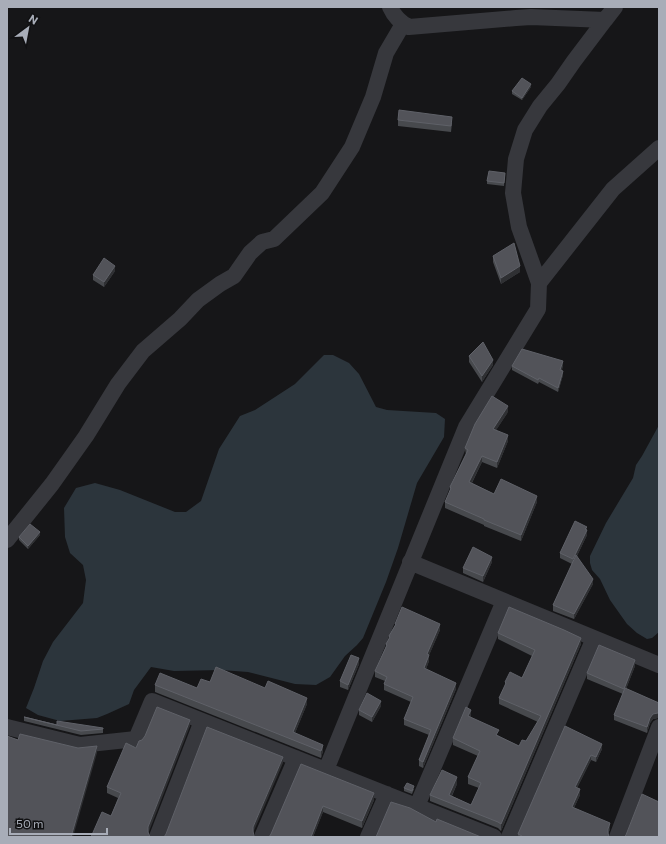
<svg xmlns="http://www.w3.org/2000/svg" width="666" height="844" font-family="Commissioner,sans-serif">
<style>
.water{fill:#2c353c}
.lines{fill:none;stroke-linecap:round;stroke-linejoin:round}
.minor{stroke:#37383d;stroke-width:16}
.wall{fill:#47494d}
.shaded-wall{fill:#2f3033}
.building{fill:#525359;stroke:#5f6168}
</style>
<rect width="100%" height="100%" fill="#161618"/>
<!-- water -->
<path class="water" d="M324,355H333L349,363L359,374L376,407L387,410L436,413L445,419L444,437L417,483L398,548L386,582L363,638L357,645L345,656L330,677L316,685L295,684L248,672L221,670L174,671L151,667L134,690L129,704L107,714L97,718L60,721L38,715L26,708L34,688L43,661L53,642L83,603L86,580L83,565L70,553L65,537L64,508L76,488L95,483L120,490L175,512H186L201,501L219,449L240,416L255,410L295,384Z
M659,425V632L652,638L647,639L637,633L627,624L610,600L600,579L592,570L590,563V556L606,523L633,478L636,465L642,456Z"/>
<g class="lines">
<!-- minor -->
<path class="minor" d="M390,7C394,16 399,22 409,27L516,18L531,17L605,20L615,7
M539,283L613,189L659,148
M7,540L52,484L86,436L118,384L143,351L180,319L198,300L220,284L234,276L250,253L262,242L274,239L322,193L352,147L373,97L386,53L403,24
M410,562L659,665
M7,727L80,745L136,739L152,701L494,837
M326,770L466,427L538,309L539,283L519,227L513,193L516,159L525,130L540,106L558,84L574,61L605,20
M417,806L504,601
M157,837L202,721
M262,837L296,758
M368,837L387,794
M509,837L594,638
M617,837L659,727"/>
</g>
<!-- wall -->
<path class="wall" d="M531,87L522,100L512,94V91Z
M398,120L452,123L451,132L398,126Z
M505,173L504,186L487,184V181Z
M493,256L520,272L501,284L493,262Z
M115,271L104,287L93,280V275Z
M469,356L493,365L482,382L469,362Z
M563,365L562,370L563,375L558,392L539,382L538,384L512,370V366Z
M508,412L496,430L508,441L497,468L482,462L472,483L494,494L537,502L521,541L484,526V525L445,508V502L450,492V487L466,455L465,448Z
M587,527V535L577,556L593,584L574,619L553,611V605L572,564L560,558V553Z
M40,535L28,549L19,540V537Z
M492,562L483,582L463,573V568Z
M395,624L440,630L429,655V661L426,669L456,689L423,768L419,766V760L429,735L404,725V719L411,702L384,690V684L385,681L375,677V671L386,646V644L389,638V636L395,626Z
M564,630L581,644L501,831L498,828L430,801V795L457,784L452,796L471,805L479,788L468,784V777L478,756L453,745V738L471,717L499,736L519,746L526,741L538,722L499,704V698L505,686V682L522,678L532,656L498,639V633Z
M359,664L348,690L340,687V681Z
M635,666L626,689L659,703V716L658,718L653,719L650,723L647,733L614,720V715L623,694L587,679V673Z
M210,682L307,704L295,733L323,751L321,758L155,692V685L197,688Z
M381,706L372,722L359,715V710Z
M24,717L57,725L103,728V733L81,735L24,721Z
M190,726L111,816L118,798L107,793V787L136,748Z
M565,726L602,749L596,762L591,760L577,788L580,795L574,808L610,829L608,834L609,837H518V834Z
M301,764L374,800L362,828L323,812L313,837H269L271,834Z
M404,788L414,789L412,794L404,791Z"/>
<!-- shaded-wall -->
<path class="shaded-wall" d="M531,84V87L522,100V98Z
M115,266V271L104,287V282Z
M520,266V272L501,284V278Z
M493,360V365L482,382V376Z
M563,361V365L560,374V370Z
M563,371V375L558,392V388Z
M508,406V412L493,435V429Z
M508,435V441L497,468V462Z
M482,456V462L469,488V482Z
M537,496V502L521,541V535Z
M587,527V535L573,564V559Z
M40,532V535L28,549V546Z
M492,557V562L483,582V576Z
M593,579V584L574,619V614Z
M440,624V630L427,660V654Z
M581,638V644L501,831V824Z
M429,655V661L424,674V668Z
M359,658V664L348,690V685Z
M635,660V666L624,694V689Z
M456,683V689L423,768V762Z
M307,698V704L293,738V732Z
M381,701V706L372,722V717Z
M471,710V717L468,723V716Z
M659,711V716L658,718L653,719L650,723L647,733V727L650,718L653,714Z
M190,720V726L148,834V837V827Z
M602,744V749L596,762V757Z
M323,745V751L321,758V751Z
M97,746V753L73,837H71Z
M591,755V760L575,792V787Z
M283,757V763L253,833V827Z
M457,777V784L449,801V795Z
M580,789V795L572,812V807Z
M374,793V800L362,828V821Z
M323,806V812L313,837H311Z
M610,823V829L608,834V829Z"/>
<!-- building -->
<path class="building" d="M522,78L531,84L522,98L512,91Z
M399,110L452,117L451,126L398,120Z
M489,171L505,173L504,183L487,181Z
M514,243L520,266L501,278L493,256Z
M104,258L115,266L104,282L93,275Z
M483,342L493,360L482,376L469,356Z
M522,349L563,361L560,370L563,371L558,388L539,378L538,380L512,366Z
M492,396L508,406L493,429L508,435L497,462L482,456L469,482L494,494L501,479L537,496L521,535L484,520V519L445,502L451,488L450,487L468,450L465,448L475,424Z
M575,521L587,527L585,529L587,530L573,559L560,553Z
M30,524L40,532L28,546L19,537Z
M473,547L492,557L483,576L463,568Z
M576,555L593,579L574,614L553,605Z
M402,607L440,624L427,654L429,655L424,668L456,683L423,762L419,760L431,730L404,719L413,697L384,684L387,677L375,671L387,645L386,644L390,637L389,636L396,624H395Z
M509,607L564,630L581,638L501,824L498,822L430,795L442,770L457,777L449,795L471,805L481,783L468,777L480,751L453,738L466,707L471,710L468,716L499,730L496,735L519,746L522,740L526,741L541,716L499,698L506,683L505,682L510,672L522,678L535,650L498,633Z
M599,645L635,660L624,689L587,673Z
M351,655L359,658L348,685L340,681Z
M216,667L265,688L268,681L307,698L293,732L323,745L321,751L155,685L160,673L197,688L201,679L210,682Z
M625,688L659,703V711L658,713L653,714L650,718L647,727L614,715Z
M367,693L381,701L372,717L359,710Z
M157,707L190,720L148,827V832L150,837H91L102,812L111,816L121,793L107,787L126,743L136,748L139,741L142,740L145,736Z
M24,717L57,725V721L103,728V729L81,731Z
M565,726L602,744L596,757L591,755L575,787L580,789L572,807L610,823L608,829V833L609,837H522V836L518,834Z
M207,727L283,757L253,827V831L254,836L255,837H164L166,834Z
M20,734L78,748L97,746L71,837H7V736L18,740Z
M301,764L374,793L362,821L323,806L311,837H269L271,834Z
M407,783L414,786L412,791L404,788Z
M642,794L659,802V837H624L626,835Z
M391,802L410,808L436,822L437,819L481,837H376Z"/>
<!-- border -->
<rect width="666" height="844" fill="none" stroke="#a8adb8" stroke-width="16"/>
<!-- north arrow -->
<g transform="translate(28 28) rotate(32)" stroke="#111113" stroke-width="3" paint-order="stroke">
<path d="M0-3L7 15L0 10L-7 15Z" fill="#a8adb8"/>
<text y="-6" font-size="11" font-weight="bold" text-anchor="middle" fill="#a8adb8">N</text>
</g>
<!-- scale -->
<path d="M10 828v6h97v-6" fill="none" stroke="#a8adb8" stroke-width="2"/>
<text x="16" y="828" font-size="12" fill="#a8adb8" stroke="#111113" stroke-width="3" paint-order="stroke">50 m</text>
</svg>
